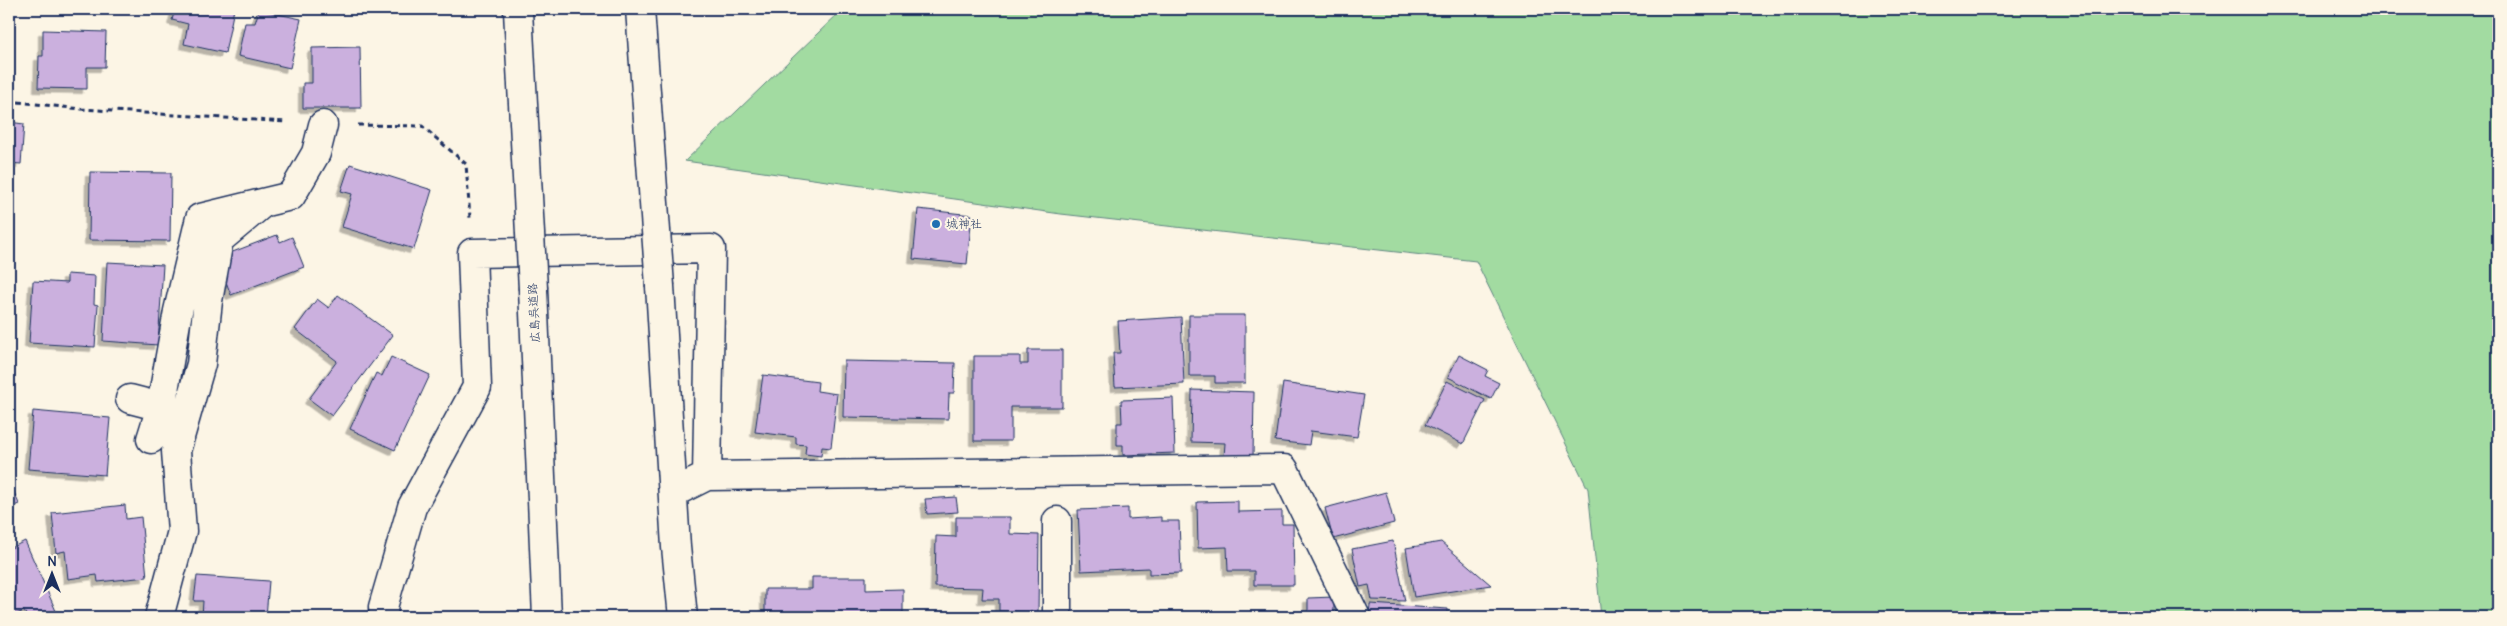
<svg xmlns="http://www.w3.org/2000/svg" width="2507" height="626" font-family="Delius,'Klee One',sans-serif">
<style>
.green{fill:#a2dba1;stroke:#5e8580}
.building{fill:#cbb0de;stroke:#1b2f5e;filter:url(#shadow)}
.lines{fill:none;stroke-linecap:round;stroke-linejoin:round}
.minor-casing{stroke:#1b2f5e;stroke-width:31}
.motorway-casing{stroke:#1b2f5e;stroke-width:31}
.path{stroke:#1b2f5e;stroke-width:3;stroke-dasharray:5 4;stroke-linecap:butt}
.minor{stroke:#fcf5e5;stroke-width:28}
.motorway{stroke:#fcf5e5;stroke-width:28}
.minor-bridge-casing{stroke:#1b2f5e;stroke-width:31;stroke-linecap:butt}
.motorway-bridge-casing{stroke:#1b2f5e;stroke-width:31;stroke-linecap:butt}
.minor-bridge{stroke:#fcf5e5;stroke-width:28}
.motorway-bridge{stroke:#fcf5e5;stroke-width:28}
.poi-dot{fill:#1f6fb2;stroke:#fcf5e5;stroke-width:2}
.labels{text-anchor:middle;stroke-width:4;stroke-linejoin:round;paint-order:stroke}
.poi-label{font-size:12px;fill:#1b2f5e;stroke:#fcf5e5;text-anchor:start}
.street-label{font-size:12px;fill:#1b2f5e;stroke:#fcf5e5}
</style>
<defs>
<filter id="shadow"><feDropShadow dx="-4.5" dy="4.5" stdDeviation="0" flood-color="#0004"/></filter>
</defs>
<rect width="100%" height="100%" fill="#fcf5e5"/>
<filter id="ink" filterUnits="userSpaceOnUse"><feTurbulence type="fractalNoise" baseFrequency=".02" numOctaves="2"/><feDisplacementMap in="SourceGraphic" scale="10" xChannelSelector="R" yChannelSelector="G"/><feConvolveMatrix kernelMatrix="1 2 1 2 8 2 1 2 1" color-interpolation-filters="sRGB"/></filter>
<g filter="url(#ink)">
<!-- green -->
<path class="green" d="M843,9H2498V617H1601L1588,489L1476,261L1061,214L685,161Z"/>
<!-- building -->
<path class="building" d="M175,9H234L225,53L184,44L188,24L172,20Z
M259,10L301,19L290,68L238,56L245,23H255Z
M43,30L106,32L105,67H87V89L38,88L39,56H43Z
M360,47L361,108H303V83H312V48Z
M9,122L24,124L21,164L9,163Z
M350,164L432,190L414,249L342,227L352,194L341,191Z
M90,172L171,173L170,241L89,240Z
M918,209L972,215L967,264L913,259Z
M277,235L280,242L292,237L304,267L231,295L217,258Z
M107,262L163,265L158,345L103,341Z
M67,274L95,276L94,304L98,305L95,347L29,343L33,281L67,283Z
M338,295L393,335L332,416L309,399L337,361L295,329L317,299L329,308Z
M1189,315H1245V383H1215V376H1189Z
M1181,317L1184,384L1115,387L1113,353H1120L1118,321Z
M1028,350H1062V407H1011V441H974V356H1020V364H1028Z
M1459,355L1488,370L1485,376L1499,383L1491,399L1448,377Z
M391,357L430,375L395,450L350,429L376,373L382,376Z
M844,361L955,363L954,393H949L948,419L843,417Z
M763,375L818,382L817,391L837,394L831,448L822,447L821,456L805,454L806,445L796,444V437L755,432Z
M1447,381L1485,400L1463,444L1425,425Z
M1283,383L1364,395L1357,437L1311,431L1309,445L1275,441Z
M1192,390L1254,392L1253,457H1224L1225,443L1191,442Z
M1173,398L1175,453L1123,455V445H1117V423H1122L1121,400Z
M33,411L110,418L105,475L28,469Z
M9,480L19,504L9,508Z
M1386,492L1394,523L1333,539L1325,508Z
M956,497L958,512L927,514L925,499Z
M1238,501V512L1282,511V524H1293L1294,585H1254V571H1228L1227,547L1198,548L1197,502Z
M125,505L126,519L141,517L147,577L98,582L97,575L68,579L65,551L56,553L52,513Z
M1128,508V519L1161,517V521H1179L1181,573L1149,574V568L1081,571L1078,510Z
M956,517H1010V534L1039,535L1038,612L999,611V599H982L983,588L935,587L936,536L956,537Z
M25,541L56,611L42,617H27L24,611L9,617V549Z
M1393,541L1405,601L1372,600L1369,585L1360,587L1352,549Z
M1441,542L1491,585L1414,597L1406,548Z
M197,576L269,581L266,617H202L203,601H194Z
M812,577H866V590L903,589V617H765V589H812Z
M1334,597V615L1308,617V598Z
M1370,604L1448,609V617H1369Z"/>
<g class="lines">
<!-- minor casing -->
<g class="minor-casing">
<path id="minor" d="M660,286L676,547L683,617
M130,399L161,407L178,311L200,218L291,196L316,153L323,125
M151,439L161,407
M707,476L1284,469L1356,617
M1057,521V617
M159,617L182,531L176,451L201,364L208,301L219,240L263,203
M384,617L383,607L412,507L477,387L472,253L711,249L707,476L673,493"/>
</g>
<!-- motorway casing -->
<g class="motorway-casing">
<path id="motorway" d="M533,289L547,617"/>
</g>
<!-- path -->
<path class="path" d="M9,101L81,109L287,122
M358,125L422,126L466,164L470,218"/>
<!-- minor -->
<use href="#minor" class="minor"/>
<!-- motorway -->
<use href="#motorway" class="motorway"/>
<!-- minor-bridge casing -->
<g class="minor-bridge-casing">
<path id="minor-bridge" d="M640,9L660,286"/>
</g>
<!-- motorway-bridge casing -->
<g class="motorway-bridge-casing">
<path id="motorway-bridge" d="M518,11L533,289"/>
</g>
<!-- minor-bridge -->
<use href="#minor-bridge" class="minor-bridge"/>
<!-- motorway-bridge -->
<use href="#motorway-bridge" class="motorway-bridge"/>
</g>
</g>
<!-- markers -->
<circle class="poi-dot" cx="936" cy="224" r="5"/>
<g class="labels">
<!-- poi labels -->
<g class="poi-label">
<text x="946" y="228">城神社</text>
</g>
<!-- street labels -->
<g class="street-label">
<text transform="translate(534 313) rotate(-93)" y="4">広島呉道路</text>
</g>
</g>
<!-- margin -->
<rect width="2507" height="626" fill="none" stroke="#fcf5e5" stroke-width="30"/>
<rect x="15" y="15" width="2477" height="596" fill="none" stroke="#1b2f5e" stroke-width="2" filter="url(#ink)"/>
<!-- north arrow -->
<g transform="translate(52 574)" stroke="#fcf5e5" stroke-width="4" paint-order="stroke">
<path d="M0-4L9 19L0 12L-9 19Z" fill="#1b2f5e"/>
<text y="-8" font-size="14" font-weight="bold" text-anchor="middle" fill="#1b2f5e">N</text>
</g>
</svg>
